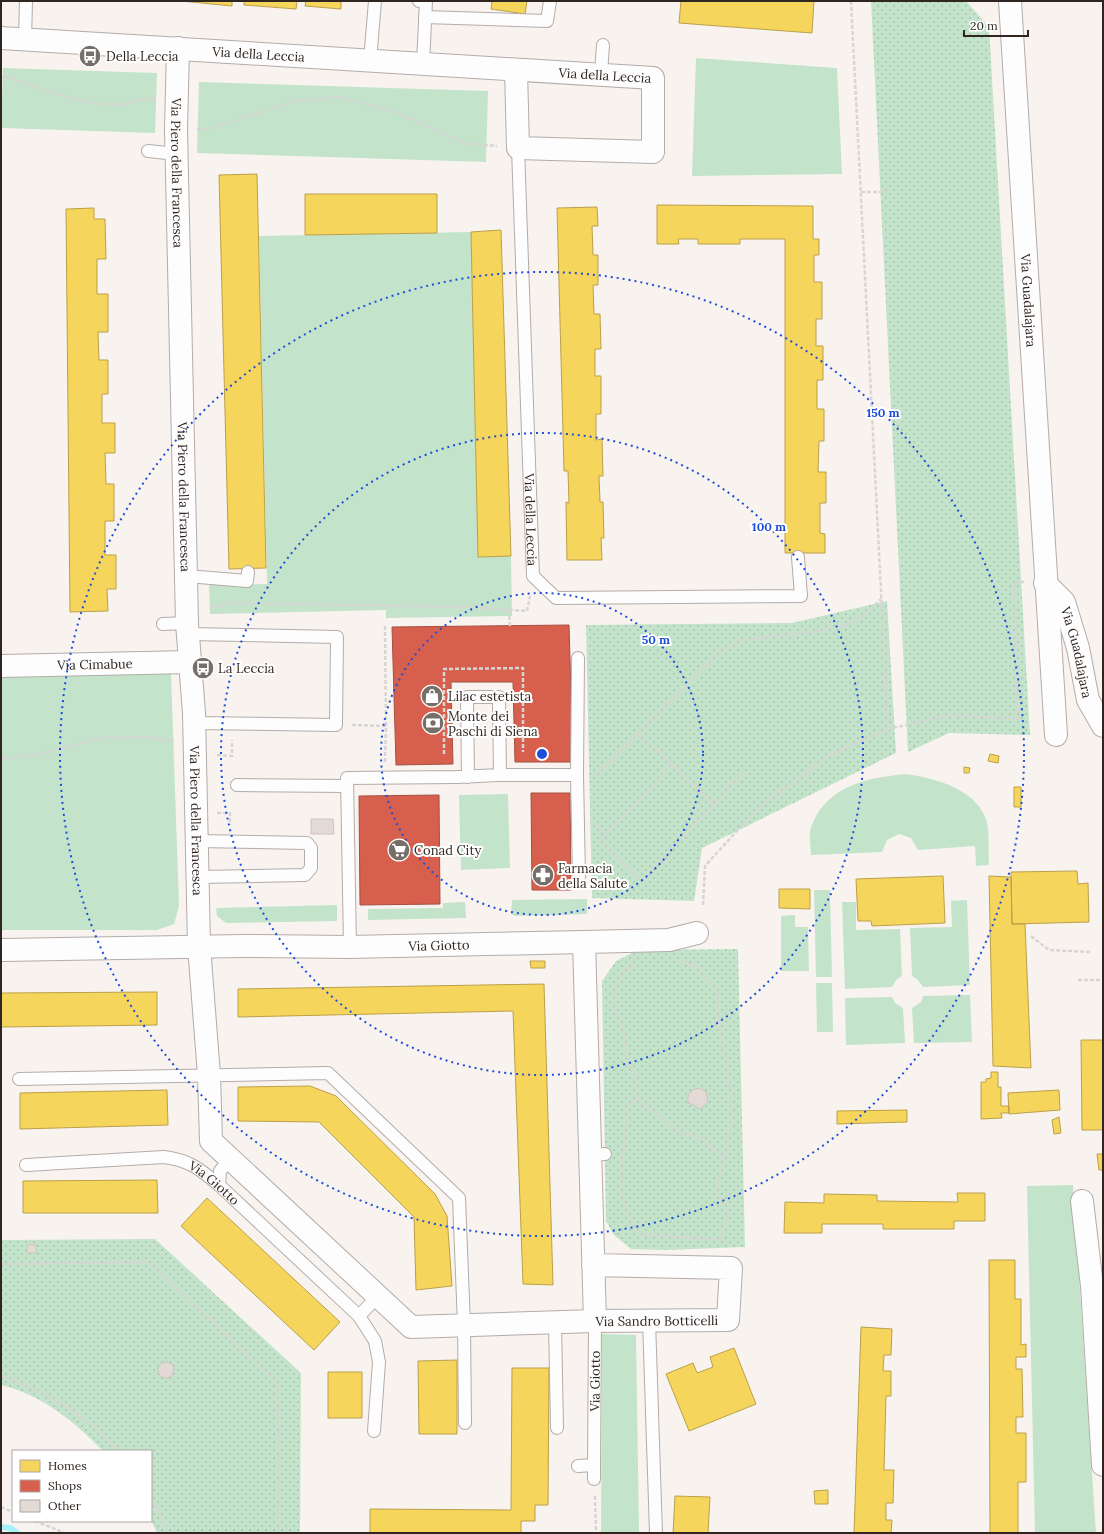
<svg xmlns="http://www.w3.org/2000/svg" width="1104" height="1534" font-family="Lora,serif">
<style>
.green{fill:#c3e4ca}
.park{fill:url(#park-dots)}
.homes{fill:#f6d55c;stroke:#bba04a}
.shops{fill:#d6604d;stroke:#a44f40}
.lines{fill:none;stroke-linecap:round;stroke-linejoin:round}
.stream{stroke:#a2f2f8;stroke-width:6}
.building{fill:#e3dad6;stroke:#ccc4c1}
.lane-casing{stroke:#b3aca8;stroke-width:14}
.street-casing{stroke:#b3aca8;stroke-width:24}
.path{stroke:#d7d5d4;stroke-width:2.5;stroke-dasharray:4 2;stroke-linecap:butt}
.lane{stroke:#fefdfd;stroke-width:12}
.street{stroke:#fefdfd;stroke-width:22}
.ring{fill:none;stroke:#1d4ed8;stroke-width:2;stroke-dasharray:2 4}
.labels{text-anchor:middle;stroke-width:4;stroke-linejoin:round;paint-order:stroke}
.street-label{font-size:13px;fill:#302621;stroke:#fff}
.poi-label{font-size:13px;fill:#302621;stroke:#fff;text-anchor:start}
.centre{fill:#1d4ed8;stroke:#fff;stroke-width:2}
.ring-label{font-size:12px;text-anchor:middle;font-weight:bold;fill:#1d4ed8;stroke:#fff;stroke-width:4;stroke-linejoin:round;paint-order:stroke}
</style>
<defs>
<pattern id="park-dots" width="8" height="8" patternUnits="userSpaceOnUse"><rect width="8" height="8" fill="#c3e4ca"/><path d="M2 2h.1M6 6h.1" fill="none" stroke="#a8c3ad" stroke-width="1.8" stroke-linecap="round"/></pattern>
</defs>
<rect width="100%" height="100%" fill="#f9f3f0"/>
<!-- green -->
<path class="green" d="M696,58L837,68L842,174L692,176Z
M3,68L157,73L155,133L1,128Z
M199,82L488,91L486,162L197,153Z
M471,232L478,557L511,556L512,616L386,618V610L210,614L209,585L267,584L259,236Z
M171,673L179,906L174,924L157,930H1V675Z
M907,774C936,779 974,788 986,819C990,831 988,853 989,865L976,866L975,846L918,850L911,838L899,834L887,840L882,852L811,855C811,848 809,838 810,831C811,825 815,819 817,814C837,783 873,777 907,774Z
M508,794L510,868L461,870L459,795Z
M814,890H830L832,977H816Z
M587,899V914L515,916L511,914L512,900Z
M967,900L970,985L923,987L918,980L912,976L910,928L952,927L951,901Z
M465,902L466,918L368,920V909L443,908V903Z
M856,902V930L900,929L902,976L896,980L892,987L845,989L842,902Z
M337,905V921L226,923L217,916L216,908Z
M795,915V927H808L809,971H781V916Z
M816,983H832L833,1032H817Z
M970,995L972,1042L914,1043L912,1008L921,1002L923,996Z
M892,997L895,1003L903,1008L905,1043L846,1045L845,998Z
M1073,1185L1096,1533H1035L1027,1186Z
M602,1334L636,1335L639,1533H601Z"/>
<!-- park -->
<path class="park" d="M871,1H966L989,27L1030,735L949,733L908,752Z
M887,601L896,753L702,848L694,901L592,898L586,625L792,623Z
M738,949L745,1247L666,1250L631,1249L614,1235L606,1221L602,981L616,961L638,950Z
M155,1239L301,1373L300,1533H157L151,1520V1451H103C74,1421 42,1395 1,1385V1240Z"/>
<!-- homes -->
<path class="homes" d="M181,1H232V6Z
M244,1H297L296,9L244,5Z
M306,1H341V9L305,6Z
M492,1H527L525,14L491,9Z
M681,1H814L812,33L679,23Z
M257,174L266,568L229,569L219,175Z
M305,194H437V233L305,235Z
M657,205L813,206V239H819V255H814V282H822V319H816V346H823V380H817V409H824V441H819L818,472H826V503H820V533L825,534V553H785V239H740V244H698V239H678L679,244H657Z
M597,207L598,226H592L593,255H598V285H593L594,314H600L601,349H595V376H601V414H596V440L602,439L603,476H599L600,502H603L604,538H601L602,560H567L566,502L569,503L568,471H564L557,208Z
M94,208V219H105L106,259H97V294H108V332H98L99,360H108V394H102V423H115V453H105L106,484H114V521H105V555H116V589H107L108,611L70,612L66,209Z
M501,230L511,556L478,557L471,232Z
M990,754L999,756L998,763L988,761Z
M964,767L970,768L969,773H964Z
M1014,787H1021V807H1014Z
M1077,871L1078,884L1088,883L1089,922L1012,924L1011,872Z
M943,876L945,923L872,926L871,921H858L856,879Z
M989,876L1011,877L1012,924H1025L1031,1068L993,1066Z
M779,889H810V909L779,908Z
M530,961H545V968H531Z
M544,984L553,1285L523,1284L513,1011L238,1017V989Z
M157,992V1025L1,1027V993Z
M1081,1040H1103V1130H1082Z
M991,1072H998V1087H1001V1106H1009V1113H1001L1002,1118L981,1119V1082H986V1079L991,1078Z
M310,1086L336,1096L435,1194L447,1216L452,1286L416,1290L414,1217L319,1122L238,1121V1087Z
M167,1090L168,1125L20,1129V1093Z
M1059,1090L1060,1110L1009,1114L1008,1093Z
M907,1110V1122L837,1124V1111Z
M1059,1117L1061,1133L1054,1134L1052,1120Z
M1097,1154H1103V1170H1099Z
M157,1180L158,1213H23V1181Z
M957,1193H985V1221H954V1229H883V1224H822V1233H784L785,1202L824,1203V1194L877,1195V1201L958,1202Z
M207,1198L340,1322L314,1350L181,1226Z
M989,1260H1015V1299H1021V1345L1026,1344V1357H1016V1369H1022L1023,1417H1016V1433H1026V1482H1018V1533H990Z
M861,1327L892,1329L891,1355H884L883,1371H891V1396H886L884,1470H894L893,1503H886V1520H892L891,1533H854Z
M734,1348L756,1404L689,1431L666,1374L693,1363L697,1373L713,1367L710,1357Z
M457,1360V1434H419L418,1361Z
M512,1368H549L548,1505H535V1521H521V1533H370V1509L511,1510Z
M328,1372H362V1418H328Z
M828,1490V1504H815L814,1491Z
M675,1496L710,1497L708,1533H673Z"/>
<!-- shops -->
<path class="shops" d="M569,625L573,762H515L513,682H451L453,764L396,765L392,627Z
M531,793H570L571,890H532Z
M439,795L440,904L360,905L359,796Z"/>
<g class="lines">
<!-- stream -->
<path class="stream" d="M1,1527L10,1528L17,1533"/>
</g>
<!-- building -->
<path class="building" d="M311,819H333L334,834H311Z
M700,1088L706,1092L708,1102L700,1109L688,1102V1095L692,1090Z
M27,1245H36V1253H27Z
M158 1370a8 8 0 1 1 16 0a8 8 0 1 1-16 0Z"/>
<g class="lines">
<!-- lane casing -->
<g class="lane-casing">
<g id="lane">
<path d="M419,1H426L423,64"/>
<path d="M425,17L547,21L550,1"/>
<path d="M25,40L26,1"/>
<path d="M370,61L375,1"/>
<path d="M601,74L603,45"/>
<path id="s1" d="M518,148L533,576L556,598L801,596L798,557"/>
<path d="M148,151L177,154"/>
<path d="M187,576L247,581L248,572"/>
<path d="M163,624L187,623"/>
<path d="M188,634L337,637L336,725L194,723"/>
<path d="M500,775H577L578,658"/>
<path d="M577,775L579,877"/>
<path d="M237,785L347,786"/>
<path d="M196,841L307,843L311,848V868L305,875L197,877"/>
<path d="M350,947L347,778L457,777L500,775L499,697H467L468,777"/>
<path d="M19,1079L328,1073L459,1198L464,1325L465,1423"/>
<path d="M589,1155L605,1154"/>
<path id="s2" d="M26,1165L164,1157C189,1160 200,1169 219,1185L359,1316L377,1297"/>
<path d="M219,1185L220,1171L230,1159"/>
<path d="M359,1316L375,1341L379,1362L374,1431"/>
<path d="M649,1321L656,1533"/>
<path d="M555,1323L557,1428"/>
<path d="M594,1465V1479"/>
<path id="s3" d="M578,1466L594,1465L595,1321"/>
</g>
</g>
<!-- street casing -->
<g class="street-casing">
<g id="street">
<path id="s4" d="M1010,1L1056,735"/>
<path id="s5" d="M1,38L653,78V152L518,148L516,70"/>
<path id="s6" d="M178,48L176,130L187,623L194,713L199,946L209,1075L211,1141L411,1327L595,1321"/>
<path id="s7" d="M1045,583L1064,602L1078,648L1088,700L1103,726"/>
<path id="s8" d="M1,666L190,662"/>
<path id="s9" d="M584,942L595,1321L728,1320L731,1268L593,1265"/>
<path id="s10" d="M1,950L243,946L350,947L584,942L669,940L697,933"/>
<path d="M1082,1201L1092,1286L1103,1465"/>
</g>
</g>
<!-- path -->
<path class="path" d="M851,1L888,729
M1,77L11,78L50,92L90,103L120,105L146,99H156
M197,129H209L291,102L339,97L395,112L465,143L497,146
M861,192H887
M210,607H217L227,603L468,607L527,611L530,596
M509,610L510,626
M385,626L386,726
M352,725L386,726L385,762
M638,734L714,804
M444,754V669L523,668V752
M217,755L232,756V740
M1,759L40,754L102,738L142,737L174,741
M672,765L600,841L642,881L743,773
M594,774H597L719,653L742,640L811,632L848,625L867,613L881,599
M217,813H230V825
M594,824L606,834
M703,905L705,866L756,810L830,755L888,729L952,715L1018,719L1014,582H1024
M1031,936L1049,950L1091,952
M1078,980H1103
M637,1099L677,1130L703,1140L724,1157
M623,1153L629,1104L637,1099L636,1078L627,1058L624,1032L612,1000L621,973L636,963
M623,1156V1201L640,1234L720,1240L728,1215L717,1189L732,1117L728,1069L720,1034L717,992L699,967L679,961
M1,1264L149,1262L277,1383L279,1533
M1,1376C46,1390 87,1416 118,1451
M595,1496L596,1533
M151,1498L161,1515L168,1533
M1,1507L13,1512
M35,1521L65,1533"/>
<!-- lane -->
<use href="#lane" class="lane"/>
<!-- street -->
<use href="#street" class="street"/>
</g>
<!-- distance rings -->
<g class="ring">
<circle cx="542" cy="754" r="161"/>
<circle cx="542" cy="754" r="321"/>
<circle cx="542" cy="754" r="482"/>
</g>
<!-- icons -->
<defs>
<g id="bus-disc" transform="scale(1.15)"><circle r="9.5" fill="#766e69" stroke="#fff"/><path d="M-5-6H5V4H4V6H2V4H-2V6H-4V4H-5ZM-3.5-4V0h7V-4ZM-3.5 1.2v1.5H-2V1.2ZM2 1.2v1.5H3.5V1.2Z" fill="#fff"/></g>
<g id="shop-disc" transform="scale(1.15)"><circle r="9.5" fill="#766e69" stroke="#fff"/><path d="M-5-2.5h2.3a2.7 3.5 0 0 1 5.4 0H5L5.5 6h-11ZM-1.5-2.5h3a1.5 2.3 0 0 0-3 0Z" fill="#fff"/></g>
<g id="bank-disc" transform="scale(1.15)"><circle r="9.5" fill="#766e69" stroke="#fff"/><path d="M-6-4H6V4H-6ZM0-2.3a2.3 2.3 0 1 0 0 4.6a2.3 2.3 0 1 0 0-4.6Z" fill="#fff"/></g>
<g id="supermarket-disc" transform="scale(1.15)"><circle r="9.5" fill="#766e69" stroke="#fff"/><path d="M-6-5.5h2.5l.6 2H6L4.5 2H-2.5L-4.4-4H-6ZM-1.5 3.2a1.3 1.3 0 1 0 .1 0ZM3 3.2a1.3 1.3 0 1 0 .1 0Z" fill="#fff"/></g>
<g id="pharmacy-disc" transform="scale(1.15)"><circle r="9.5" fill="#766e69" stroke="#fff"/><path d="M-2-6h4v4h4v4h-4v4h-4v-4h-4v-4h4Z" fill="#fff"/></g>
</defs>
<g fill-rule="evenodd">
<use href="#bus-disc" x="90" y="56"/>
<use href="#bus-disc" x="203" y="668"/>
<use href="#shop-disc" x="432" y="696"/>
<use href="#bank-disc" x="433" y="723"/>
<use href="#supermarket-disc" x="399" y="850"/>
<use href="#pharmacy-disc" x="543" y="875"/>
</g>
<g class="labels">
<!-- street labels -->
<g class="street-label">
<text dy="5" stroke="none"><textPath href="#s5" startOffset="258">Via della Leccia</textPath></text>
<text dy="5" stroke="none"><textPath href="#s5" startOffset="605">Via della Leccia</textPath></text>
<text dy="5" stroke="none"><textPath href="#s6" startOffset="125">Via Piero della Francesca</textPath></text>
<text dy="5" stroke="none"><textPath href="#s4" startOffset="300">Via Guadalajara</textPath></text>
<text dy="5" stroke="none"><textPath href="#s6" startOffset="449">Via Piero della Francesca</textPath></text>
<text dy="5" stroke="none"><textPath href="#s1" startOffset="372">Via della Leccia</textPath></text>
<text dy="5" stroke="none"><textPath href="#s7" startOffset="79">Via Guadalajara</textPath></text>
<text dy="5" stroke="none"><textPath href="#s8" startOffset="94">Via Cimabue</textPath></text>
<text dy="5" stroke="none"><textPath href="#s6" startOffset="773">Via Piero della Francesca</textPath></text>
<text dy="5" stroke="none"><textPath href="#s10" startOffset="438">Via Giotto</textPath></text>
<text dy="5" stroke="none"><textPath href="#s2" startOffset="196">Via Giotto</textPath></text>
<text dy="5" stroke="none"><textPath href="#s9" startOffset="441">Via Sandro Botticelli</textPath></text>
<text dy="5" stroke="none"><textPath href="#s3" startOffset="100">Via Giotto</textPath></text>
</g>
<!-- poi labels -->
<g class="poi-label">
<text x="106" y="61">Della Leccia</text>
<text x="218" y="673">La Leccia</text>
<text x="448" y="701">Lilac estetista</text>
<text x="448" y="721">Monte dei<tspan x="448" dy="15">Paschi di Siena</tspan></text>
<text x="414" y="855">Conad City</text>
<text x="558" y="873">Farmacia<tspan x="558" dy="15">della Salute</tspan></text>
</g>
</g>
<circle cx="542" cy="754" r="6" class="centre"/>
<g class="ring-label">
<text x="883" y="417">150 m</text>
<text x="769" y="531">100 m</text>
<text x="656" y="644">50 m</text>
</g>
<!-- border -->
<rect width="1104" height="1534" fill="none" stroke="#302621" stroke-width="4"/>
<!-- legend -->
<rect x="12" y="1450" width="140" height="72" fill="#ffffff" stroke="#aca8a6"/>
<rect x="20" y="1460" width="20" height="12" fill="#f6d55c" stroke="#aca8a6"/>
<text x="48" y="1470" font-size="12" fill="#302621">Homes</text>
<rect x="20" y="1480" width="20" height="12" fill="#d6604d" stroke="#aca8a6"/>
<text x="48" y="1490" font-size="12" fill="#302621">Shops</text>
<rect x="20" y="1500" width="20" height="12" fill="#e3dad6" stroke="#aca8a6"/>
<text x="48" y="1510" font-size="12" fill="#302621">Other</text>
<!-- scale -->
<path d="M964 30v6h64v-6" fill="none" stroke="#302621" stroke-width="2"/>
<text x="970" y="30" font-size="12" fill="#302621" stroke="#ffffff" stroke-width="3" paint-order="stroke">20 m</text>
</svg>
